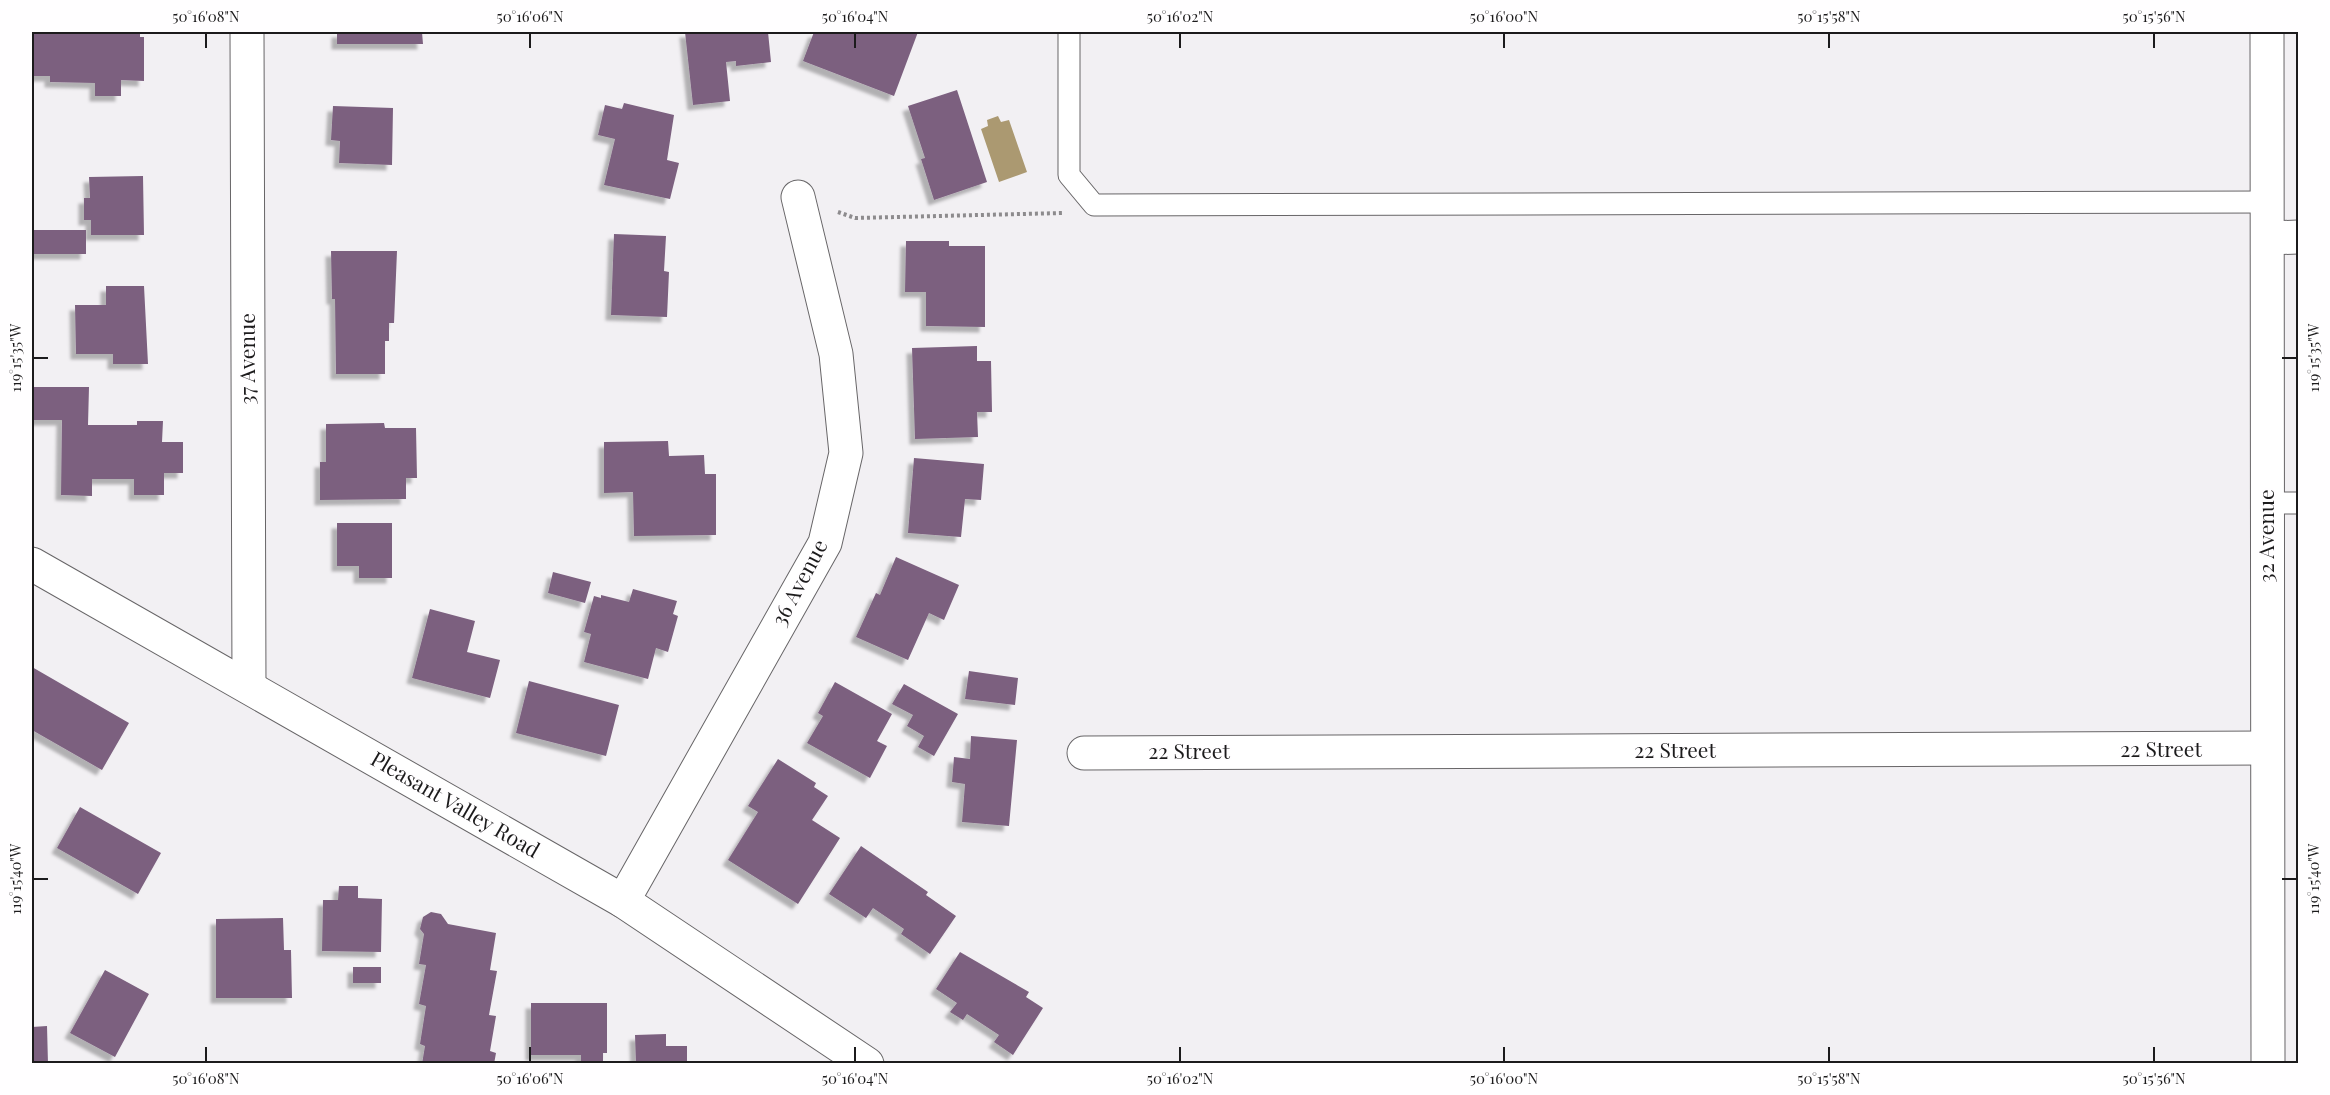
<svg xmlns="http://www.w3.org/2000/svg" width="2330" height="1095" font-family="'Playfair Display',serif">
<style>
.water{fill:#ab9971}
.building{fill:#7c607f;filter:url(#shadow)}
.lines{fill:none;stroke-linecap:round;stroke-linejoin:round}
.lane-casing{stroke:#676567;stroke-width:23}
.street-casing{stroke:#676567;stroke-width:35}
.secondary-casing{stroke:#676567;stroke-width:35}
.path{stroke:#8d8b8d;stroke-width:4;stroke-dasharray:3 3;stroke-linecap:butt}
.lane{stroke:#fff;stroke-width:21}
.street{stroke:#fff;stroke-width:33}
.secondary{stroke:#fff;stroke-width:33}
.ticks{fill:none;stroke:#1c1b1c;stroke-width:2}
.labels{text-anchor:middle;stroke-width:4.5;stroke-linejoin:round;paint-order:stroke}
.street-label{font-size:21px;fill:#1c1b1c;stroke:#fffeff}
.neatline{fill:none;stroke:#1c1b1c;stroke-width:2}
.ticks-label{font-size:15px;text-anchor:middle;fill:#1c1b1c}
</style>
<defs>
<filter id="shadow"><feDropShadow dx="-5.5" dy="5.5" stdDeviation="1.5" flood-color="#0004"/></filter>
</defs>
<rect width="100%" height="100%" fill="#f2f0f3"/>
<!-- water -->
<path class="water" d="M998,116L1001,122L1009,120L1027,172L999,182L981,129L988,126L987,120Z"/>
<!-- building -->
<path class="building" d="M32,32H140V37H144V81L121,80V96H95V83L50,82V76H32Z
M337,32H422L423,44H337Z
M685,32H768L771,62L736,66V61L726,62L730,101L693,105Z
M814,32H918L894,96L803,61Z
M957,90L987,182L934,200L921,159L925,158L908,106Z
M624,103L674,115L667,160L679,163L670,199L604,185L615,139L598,135L605,105L622,109Z
M333,106L393,108L392,165L339,163L340,141L331,140Z
M143,176L144,235H91V220H84V198H90L89,177Z
M33,230H86V254H33Z
M614,234L666,236L664,271L669,272L667,317L611,315Z
M906,241H949V246H985V327L926,326V292H905Z
M331,251H397L394,323H389V341H385V374H336L335,299H332Z
M106,286H144L148,364H113V354H76L75,305H106Z
M977,346V361H991L992,412H977L978,437L915,439L912,348Z
M32,387H89L88,425H137V421H163L162,442H183V473H164V495H134V479H92V496L61,495L62,420H32Z
M384,423L385,428H416L417,478H406V499L320,500V462H326V424Z
M668,441L669,456L704,455L705,474H716V535L634,536L633,492L604,493V442Z
M914,458L984,464L981,500L965,499L961,537L908,533Z
M337,523H392V578H359V566H337Z
M896,557L959,585L944,620L929,613L908,660L856,637L876,593L880,595Z
M553,572L591,582L585,603L548,593Z
M633,589L677,601L673,614L678,616L668,652L656,648L648,679L584,662L591,634L584,632L594,596L601,598V595L629,602Z
M430,609L475,621L467,652L500,660L490,698L412,678Z
M32,667L129,723L102,770L32,730Z
M969,671L1018,678L1015,705L965,699Z
M529,681L619,705L606,756L516,733Z
M835,682L892,714L877,741L887,746L870,778L807,743L823,716L818,713Z
M904,684L958,714L934,756L918,747L924,736L907,726L913,715L892,704Z
M971,736L1017,740L1009,826L962,822L965,784L952,782L954,757L970,759Z
M778,759L816,783L814,787L828,796L812,820L840,838L798,904L728,860L758,812L748,806Z
M80,807L161,853L138,894L57,848Z
M861,846L928,892L926,895L956,916L930,954L901,934L904,929L873,908L866,918L829,894Z
M339,886H358V898L382,899L381,952L322,951L323,900H338Z
M431,912L441,914L448,924L496,933L490,970L497,971L489,1015L496,1016L490,1051L496,1053L494,1064H422L425,1046L420,1044L426,1006L419,1004L426,965L419,964L424,934L420,929L423,917Z
M283,918L284,950H291L292,998H216V919Z
M960,952L1029,992L1026,997L1043,1008L1013,1055L994,1042L999,1035L967,1014L963,1020L950,1012L957,1003L936,989Z
M353,967H381V983H353Z
M105,970L149,994L115,1057L70,1033Z
M531,1003H607V1053H603V1064H581V1055H531Z
M47,1026L48,1064H32V1027Z
M666,1034V1046H687V1064H636L635,1035Z"/>
<g class="lines">
<!-- lane casing -->
<g class="lane-casing">
<path id="lane" d="M1069,32V175L1094,205L2268,202
M2268,503H2298"/>
</g>
<!-- street casing -->
<g class="street-casing">
<path id="street" d="M247,32L249,687
M2268,238L2298,237
M1084,753L2266,748
M623,901L825,543L846,453L836,354L798,197"/>
</g>
<!-- secondary casing -->
<g class="secondary-casing">
<path id="secondary" d="M2267,32L2268,1064
M32,564L623,901L867,1064"/>
</g>
<!-- path -->
<path class="path" d="M838,212L855,218L1063,213"/>
<!-- lane -->
<use href="#lane" class="lane"/>
<!-- street -->
<use href="#street" class="street"/>
<!-- secondary -->
<use href="#secondary" class="secondary"/>
</g>
<!-- ticks -->
<path class="ticks" d="M206,33V48M530,33V48M855,33V48M1180,33V48M1504,33V48M1829,33V48M2154,33V48M33,358H48M2282,358H2297M33,879H48M2282,879H2297M206,1047V1062M530,1047V1062M855,1047V1062M1180,1047V1062M1504,1047V1062M1829,1047V1062M2154,1047V1062"/>
<g class="labels">
<!-- street labels -->
<g class="street-label">
<text transform="translate(248 359) rotate(-90)" y="7">37 Avenue</text>
<text transform="translate(2267 536) rotate(-90)" y="7">32 Avenue</text>
<text transform="translate(800 583) rotate(-62)" y="7">36 Avenue</text>
<text x="2161" y="757">22 Street</text>
<text x="1675" y="758">22 Street</text>
<text x="1189" y="759">22 Street</text>
<text transform="translate(455 805) rotate(30)" y="7">Pleasant Valley Road</text>
</g>
</g>
<!-- border -->
<rect width="2330" height="1095" fill="none" stroke="#fffeff" stroke-width="66"/>
<rect x="33" y="33" width="2264" height="1029" class="neatline"/>
<g class="ticks-label">
<text x="206" y="22">50°16'08"N</text>
<text x="530" y="22">50°16'06"N</text>
<text x="855" y="22">50°16'04"N</text>
<text x="1180" y="22">50°16'02"N</text>
<text x="1504" y="22">50°16'00"N</text>
<text x="1829" y="22">50°15'58"N</text>
<text x="2154" y="22">50°15'56"N</text>
<text transform="translate(2314 358) rotate(-90)" y="5">119°15'35"W</text>
<text transform="translate(16 358) rotate(-90)" y="5">119°15'35"W</text>
<text transform="translate(2314 879) rotate(-90)" y="5">119°15'40"W</text>
<text transform="translate(16 879) rotate(-90)" y="5">119°15'40"W</text>
<text x="206" y="1084">50°16'08"N</text>
<text x="530" y="1084">50°16'06"N</text>
<text x="855" y="1084">50°16'04"N</text>
<text x="1180" y="1084">50°16'02"N</text>
<text x="1504" y="1084">50°16'00"N</text>
<text x="1829" y="1084">50°15'58"N</text>
<text x="2154" y="1084">50°15'56"N</text>
</g>
</svg>
